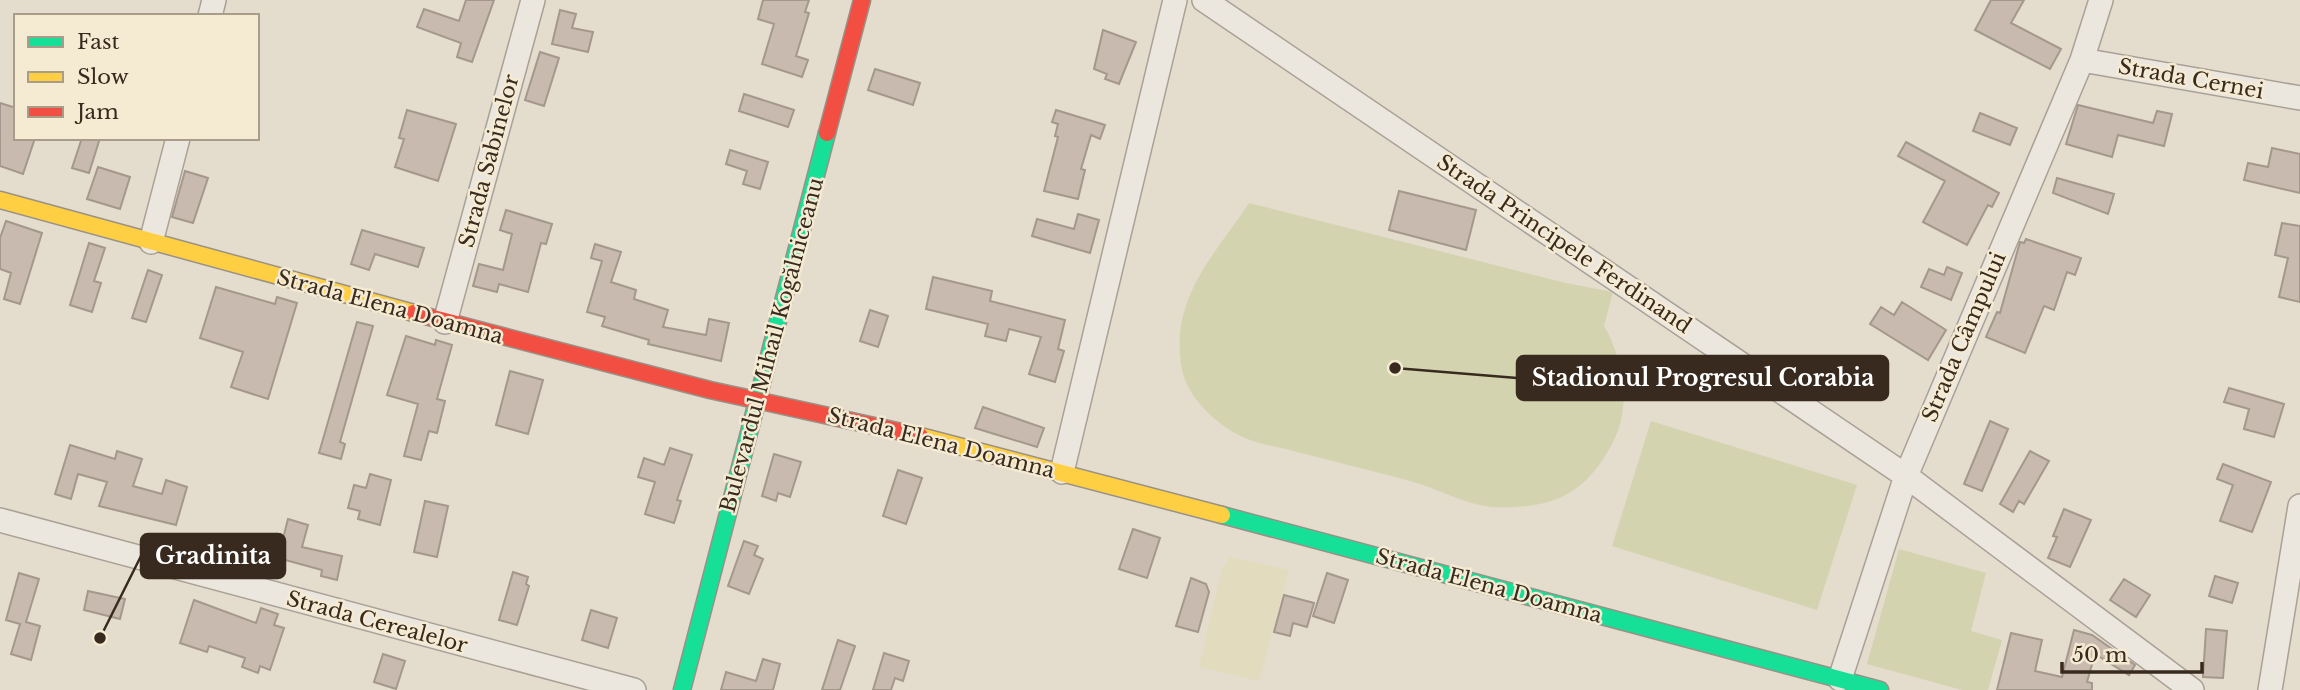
<svg xmlns="http://www.w3.org/2000/svg" width="2300" height="690" font-family="'Libre Baskerville',serif">
<style>
.farmland{fill:#e3dbbd}
.green{fill:#d4d3af}
.building{fill:#c8baae;stroke:#a4988c;stroke-width:2}
.lines{fill:none;stroke-linecap:round;stroke-linejoin:round}
.street-casing{stroke:#a9a196;stroke-width:26}
.fast-casing{stroke:#999186;stroke-width:19}
.slow-casing{stroke:#999186;stroke-width:19}
.jam-casing{stroke:#999186;stroke-width:19}
.street{stroke:#ece7de;stroke-width:23}
.fast{stroke:#16e098;stroke-width:16}
.slow{stroke:#ffcf43;stroke-width:16}
.jam{stroke:#f24e42;stroke-width:16}
.labels{text-anchor:middle;stroke-width:5;stroke-linejoin:round;paint-order:stroke}
.street-label{font-size:21px;fill:#382a1e;stroke:#f5ead2}
.leader{fill:none;stroke:#382a1e;stroke-width:2.5}
.callout-dot{fill:#382a1e;stroke:#f5ead2;stroke-width:2.5}
.callout{fill:#382a1e;stroke:#382a1e;stroke-width:2.5}
.callout-label{font-size:23px;text-anchor:middle;font-weight:bold;fill:#fff}
</style>
<rect width="100%" height="100%" fill="#e4dccd"/>
<!-- farmland -->
<path class="farmland" d="M1229,557L1289,570L1259,681L1199,667L1223,565L1226,566Z"/>
<!-- green -->
<path class="green" d="M1249,203L1566,283L1613,292L1604,326C1623,358 1631,404 1615,438C1600,469 1579,495 1544,503C1528,507 1507,508 1491,507C1464,504 1436,488 1410,481C1372,471 1334,461 1297,452C1280,447 1261,445 1245,438C1219,427 1188,399 1182,370C1169,299 1213,257 1249,203Z
M1651,421L1857,485L1817,610L1612,546Z
M1899,549L1986,573L1971,631L2002,640L1988,690H1962L1867,664Z"/>
<!-- building -->
<path class="building" d="M466,0H494L472,62L457,57L461,43L417,27L424,9L459,21Z
M763,0H809L805,12L809,13L796,56L808,60L802,77L762,64L774,24L758,19Z
M1991,0H2024L2011,23L2061,49L2050,69L1975,30Z
M560,10L576,14L572,28L593,32L588,52L552,44Z
M1103,30L1136,42L1119,84L1105,79L1107,74L1094,69Z
M540,52L559,58L544,106L525,100Z
M875,69L920,83L913,105L868,90Z
M744,94L794,110L788,127L739,111Z
M0,103L16,108V138H35L23,174L0,166Z
M2078,105L2153,123L2157,111L2172,114L2164,146L2118,135L2112,157L2066,144Z
M407,110L456,124L438,181L395,167L404,139L399,138Z
M1056,110L1105,125L1100,139L1091,135L1081,169L1085,170L1078,199L1044,191L1058,137L1055,136L1058,124L1052,122Z
M1980,113L2017,128L2010,145L1973,131Z
M82,138H100L89,173L72,168Z
M1906,142L1999,193L1992,207L1988,205L1967,245L1923,222L1945,181L1898,156Z
M2272,148L2300,154V193L2244,180L2248,163L2268,167Z
M730,150L768,162L760,189L743,184L747,171L726,164Z
M98,167L130,177L120,209L87,199Z
M185,171L208,178L193,223L172,217Z
M2057,178L2114,194L2108,214L2053,193Z
M1399,191L1476,210L1466,250L1389,230Z
M506,210L552,224L546,244L541,243L528,292L499,284L497,292L473,286L479,264L503,270L512,234L500,230Z
M1078,214L1099,220L1090,253L1032,236L1037,219L1074,229Z
M6,221L42,233L20,304L4,299L11,273L0,269V238Z
M2282,223L2300,226V302L2279,297L2288,258L2275,255Z
M362,230L424,248L418,267L375,254L369,270L351,264Z
M2026,239L2081,258L2075,275L2067,272L2054,310L2044,306L2025,353L1986,337L1997,312L2000,313L2020,242L2024,243Z
M89,243L105,248L94,281L101,283L92,312L70,305Z
M595,244L621,252L611,282L636,290L634,299L668,310L663,327L706,335L709,319L729,323L721,361L648,344L649,340L602,326L605,317L587,312L602,261L591,258Z
M1947,267L1962,273L1951,300L1921,287L1929,269L1944,275Z
M148,270L162,275L146,322L132,318Z
M933,277L992,291L990,301L1065,320L1058,349L1064,351L1055,382L1029,374L1041,337L1009,329L1006,341L985,336L988,324L926,309Z
M216,287L275,304L277,297L297,303L268,399L231,387L243,352L200,338Z
M1902,302L1946,330L1928,360L1870,324L1881,307L1894,315Z
M870,310L888,316L878,347L860,341Z
M357,322L373,326L340,442L345,444L341,459L319,453Z
M406,336L435,345L436,340L452,345L437,399L445,401L437,433L429,431L421,460L404,456L418,404L387,395Z
M510,371L543,380L528,434L496,425Z
M2229,388L2284,404L2274,437L2244,429L2249,409L2224,402Z
M983,407L1044,428L1037,447L975,428Z
M1990,421L2008,429L1982,491L1964,484Z
M70,445L115,459L117,451L142,459L133,486L162,494L166,480L187,487L176,525L99,506L107,482L78,474L71,499L55,494Z
M670,448L692,455L677,500L681,501L674,523L645,514L655,482L638,477L644,458L664,465Z
M2030,451L2049,461L2024,504L2019,501L2013,512L2000,504Z
M774,454L801,462L790,497L778,493L776,501L762,496Z
M2223,464L2271,482L2252,532L2220,521L2233,485L2217,479Z
M898,470L922,478L906,524L883,516Z
M370,474L391,480L380,525L358,519L360,511L348,508L354,485L366,488Z
M425,501L448,506L437,557L414,552Z
M2064,509L2091,520L2070,567L2048,558L2057,537L2053,536Z
M288,519L308,525L302,547L342,556L337,580L321,576L322,570L278,558Z
M1133,529L1160,538L1147,578L1119,569Z
M744,541L758,546L754,555L763,559L749,594L728,586Z
M513,572L528,577L526,584L529,586L517,625L499,620Z
M19,573L39,579L26,622L40,626L31,660L11,654L20,624L6,620Z
M1327,573L1348,580L1334,623L1313,616Z
M2215,576L2238,583L2232,603L2209,596Z
M1191,578L1206,584L1209,592L1198,632L1176,626Z
M2124,579L2150,595L2136,617L2110,600Z
M88,591L125,599L120,619L84,610Z
M1284,595L1314,603L1307,627L1293,623L1290,636L1274,632Z
M194,600L256,623L261,608L278,614L274,625L284,628L270,670L260,666L258,673L242,667L245,658L209,646L207,652L180,643Z
M591,610L617,618L608,648L582,640Z
M2206,629L2227,631L2223,678L2203,677Z
M2074,630L2092,635L2135,665L2129,675L2095,654L2087,682L2092,683V690H1997L2011,633L2042,640L2035,671L2062,677Z
M838,640L855,646L840,690H822Z
M884,653L909,661L903,681L895,678L891,690H873Z
M383,654L405,661L396,689L374,682Z
M763,659L780,664L773,690H721L726,672L756,681Z"/>
<g class="lines">
<!-- street casing -->
<g class="street-casing">
<path id="street" d="M1204,0L1906,476L2192,690
M210,16L214,0
M2082,60L2300,98
M151,242L178,138
M445,322L533,0
M1062,472L1175,0
M0,520L634,690
M1840,679L1906,476L2082,60L2101,0
M2270,690L2300,506"/>
</g>
<!-- fast casing -->
<g class="fast-casing">
<path id="fast" d="M1222,515L1880,690
M682,690L827,133"/>
</g>
<!-- slow casing -->
<g class="slow-casing">
<path id="slow" d="M0,200L414,313
M920,436L1222,515"/>
</g>
<!-- jam casing -->
<g class="jam-casing">
<path id="jam" d="M827,133L862,0
M414,313L710,390L920,436"/>
</g>
<!-- street -->
<use href="#street" class="street"/>
<!-- fast -->
<use href="#fast" class="fast"/>
<!-- slow -->
<use href="#slow" class="slow"/>
<!-- jam -->
<use href="#jam" class="jam"/>
</g>
<g class="labels">
<!-- street labels -->
<g class="street-label">
<text transform="translate(2191 79) rotate(10)" y="7">Strada Cernei</text>
<text transform="translate(489 161) rotate(-75)" y="7">Strada Sabinelor</text>
<text transform="translate(1564 244) rotate(34)" y="7">Strada Principele Ferdinand</text>
<text transform="translate(390 307) rotate(15)" y="7">Strada Elena Doamna</text>
<text transform="translate(1964 337) rotate(-67)" y="7">Strada Câmpului</text>
<text transform="translate(772 345) rotate(-75)" y="7">Bulevardul Mihail Kogălniceanu</text>
<text transform="translate(941 443) rotate(14)" y="7">Strada Elena Doamna</text>
<text transform="translate(1489 586) rotate(15)" y="7">Strada Elena Doamna</text>
<text transform="translate(377 622) rotate(15)" y="7">Strada Cerealelor</text>
</g>
</g>
<!-- callouts -->
<path class="leader" d="M1395 368L1517 378M100 638L141 556"/>
<g class="callout-dot">
<circle cx="1395" cy="368" r="7"/>
<circle cx="100" cy="638" r="7"/>
</g>
<g class="callout">
<rect x="1517" y="356" width="371" height="44" rx="7"/>
<rect x="141" y="534" width="144" height="44" rx="7"/>
</g>
<g class="callout-label">
<text x="1703" y="386">Stadionul Progresul Corabia</text>
<text x="213" y="564">Gradinita</text>
</g>
<!-- legend -->
<rect x="14" y="14" width="245" height="126" fill="#f5ead2" stroke="#a99d8a" stroke-width="2"/>
<rect x="28" y="37" width="35" height="10" fill="#16e098" stroke="#a99d8a" stroke-width="2"/>
<text x="77" y="49" font-size="21" fill="#382a1e">Fast</text>
<rect x="28" y="72" width="35" height="10" fill="#ffcf43" stroke="#a99d8a" stroke-width="2"/>
<text x="77" y="84" font-size="21" fill="#382a1e">Slow</text>
<rect x="28" y="107" width="35" height="10" fill="#f24e42" stroke="#a99d8a" stroke-width="2"/>
<text x="77" y="119" font-size="21" fill="#382a1e">Jam</text>
<!-- scale -->
<path d="M2062 662v10h140v-10" fill="none" stroke="#382a1e" stroke-width="3.5"/>
<text x="2072" y="662" font-size="21" fill="#382a1e" stroke="#f5ead2" stroke-width="5" paint-order="stroke">50 m</text>
</svg>
